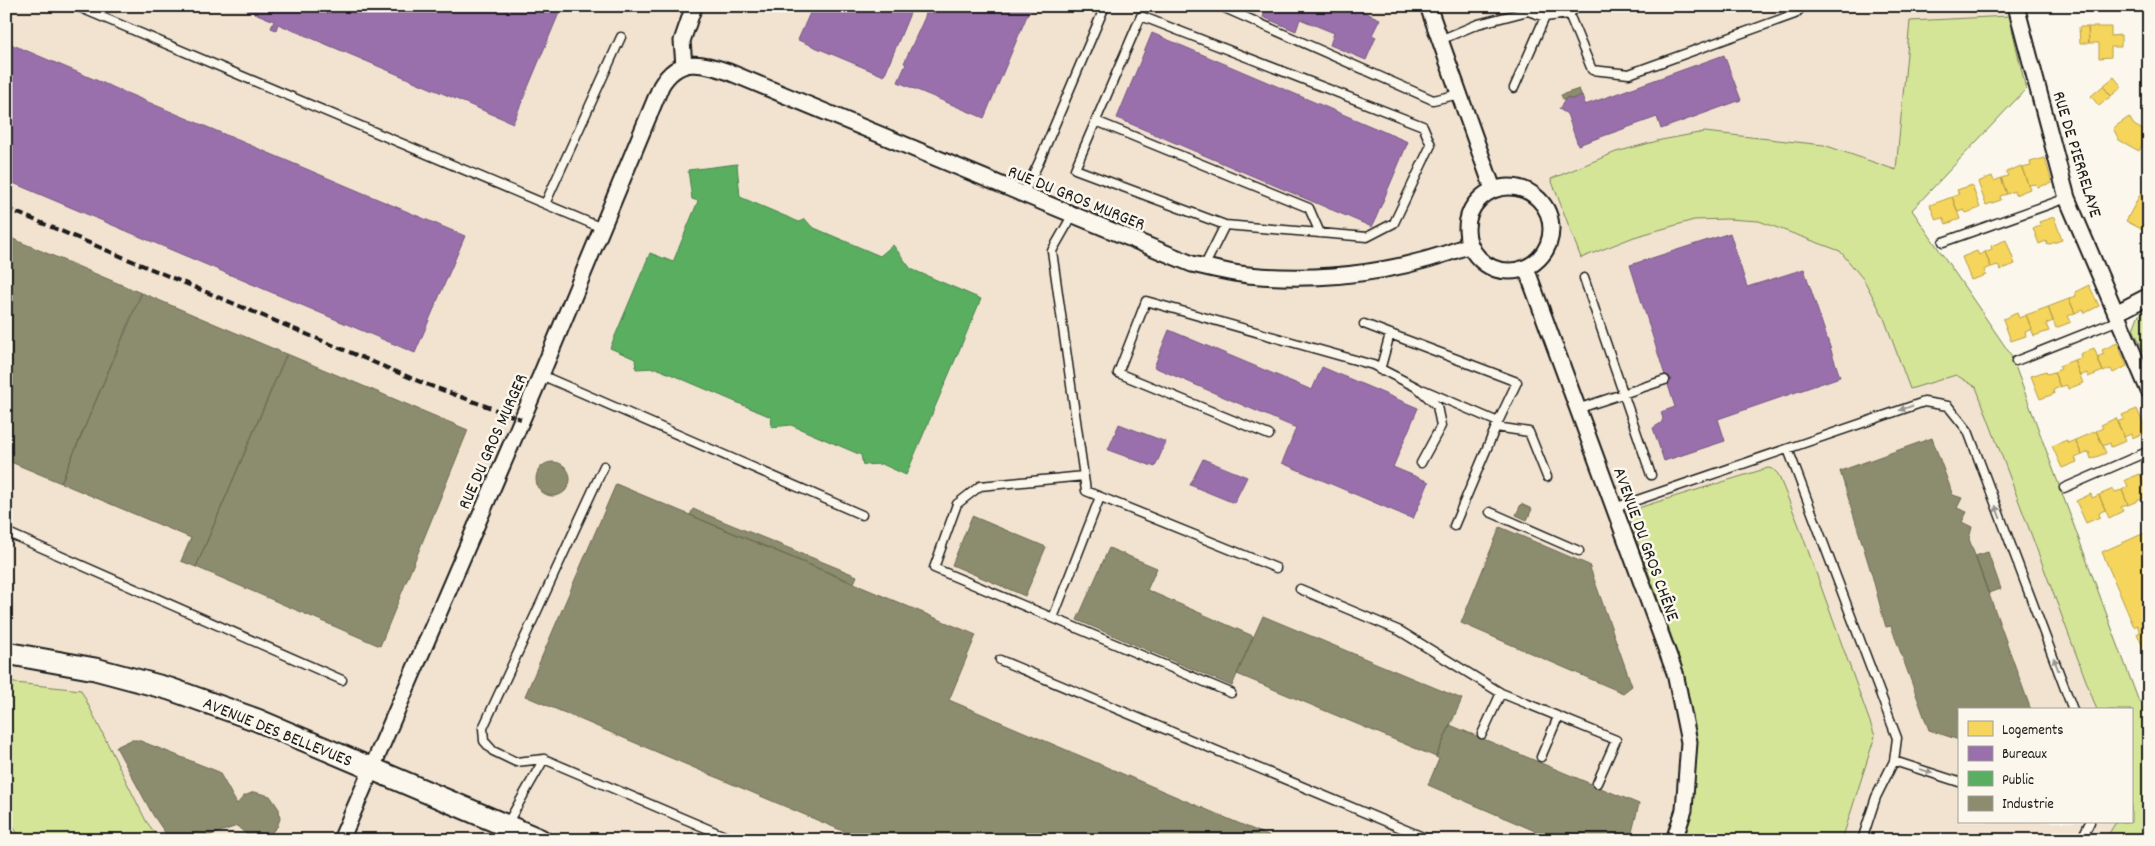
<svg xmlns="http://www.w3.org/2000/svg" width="2155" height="846" font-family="Dekko,sans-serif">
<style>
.built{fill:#f2e3d0;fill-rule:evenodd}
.green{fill:#d4e598;stroke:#78805a}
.homes{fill:#f6d55c;stroke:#b59e49}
.offices{fill:#9970ab;stroke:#745780}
.public{fill:#5aae61;stroke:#47824c}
.industry{fill:#8c8c6e;stroke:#6a6a55}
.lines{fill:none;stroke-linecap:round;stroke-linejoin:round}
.lane-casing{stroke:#1c1c1c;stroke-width:11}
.street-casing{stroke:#1c1c1c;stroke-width:19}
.secondary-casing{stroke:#1c1c1c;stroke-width:25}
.lane{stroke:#fbf7ec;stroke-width:8}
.street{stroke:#fbf7ec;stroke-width:15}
.secondary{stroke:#fbf7ec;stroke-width:21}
.rail{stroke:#1c1c1c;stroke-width:4;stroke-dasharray:8 4;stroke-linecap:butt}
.oneway{fill:#97948e}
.labels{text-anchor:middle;stroke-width:5;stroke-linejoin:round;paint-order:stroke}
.street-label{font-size:18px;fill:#1c1c1c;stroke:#fbf7ec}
</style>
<rect width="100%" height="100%" fill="#fbf7ec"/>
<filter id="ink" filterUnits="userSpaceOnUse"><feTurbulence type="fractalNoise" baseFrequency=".02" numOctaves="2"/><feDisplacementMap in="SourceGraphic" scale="10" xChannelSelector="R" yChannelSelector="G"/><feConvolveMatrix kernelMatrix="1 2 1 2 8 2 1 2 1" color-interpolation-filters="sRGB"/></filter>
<g filter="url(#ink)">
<!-- built -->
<path class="built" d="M6,6H2005L2015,36L2026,89L1912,210L2011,355L2149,728V840H6ZM1959,710H2131V822H1959Z"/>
<!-- green -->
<path class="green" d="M2009,16L2026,89L1912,210L2011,355L2139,702L2149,697V840H2105L2116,822H2131V710H2097L1976,387L1956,375L1910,389L1884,318L1864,280L1840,251L1759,221L1727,219L1694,220L1634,237L1581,258L1551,179L1616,152L1661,140L1704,132L1824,145L1896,170L1910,21Z
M2149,308V352L2147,357L2133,329L2138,316Z
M1768,468L1773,469L1778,474L1798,523L1875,736L1842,840H1685L1693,804L1696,753L1693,722L1684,672L1630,521L1641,507Z
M6,682L81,690L146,821L160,840H22L10,822L6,821Z"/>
<!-- homes -->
<path class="homes" d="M2079,27H2088L2089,43H2080Z
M2088,27H2111V36L2121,35V47H2111V57L2099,58V43H2089Z
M2114,77L2122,87L2111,96L2103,86Z
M2103,86L2111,96L2099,106L2091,96Z
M2129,117L2134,125L2148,133L2139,151L2119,140L2113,128Z
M2045,158L2052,183L2037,187L2036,184L2028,185L2022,168L2031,166L2030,162Z
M2021,166L2030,189L2015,195L2014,191L2007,194L2001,178L2008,176L2006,172Z
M1992,176L1994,181L2001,178L2007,194L2000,196L2001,200L1986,205L1978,182Z
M1972,185L1980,208L1966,213L1964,210L1958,212L1952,197L1959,194L1957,190Z
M2141,193L2149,197V224L2145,231L2126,221Z
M1952,197L1960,219L1946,224L1943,218L1936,220L1930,205Z
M2054,217L2062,240L2047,245L2046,241L2039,244L2033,228L2041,226L2039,222Z
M2006,240L2015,264L2000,270L1998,265L1991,267L1985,252L1992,249L1991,246Z
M1977,251L1979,255L1985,252L1991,267L1984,270L1986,275L1971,280L1962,257Z
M2089,285L2099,306L2085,313L2083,309L2075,313L2069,299L2076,296L2075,292Z
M2069,299L2075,313L2068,316L2071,322L2056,328L2048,307Z
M2048,307L2053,321L2046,324L2049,331L2034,336L2026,315Z
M2017,313L2019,318L2026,315L2032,329L2025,332L2026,336L2011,341L2003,319Z
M2117,343L2127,366L2113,373L2111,369L2103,372L2097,357L2104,354L2102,350Z
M2094,348L2103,371L2088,377L2087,373L2080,376L2074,360L2081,358L2080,354Z
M2074,360L2083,383L2068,389L2067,385L2060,387L2054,372L2061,369L2059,366Z
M2046,371L2047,374L2054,372L2060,387L2053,390L2054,394L2040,399L2031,376Z
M2137,409L2147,432L2132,438L2131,434L2124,437L2117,422L2124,419L2122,415Z
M2116,418L2126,441L2111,447L2110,443L2103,446L2096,431L2103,428L2101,425Z
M2096,431L2106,453L2091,459L2089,452L2082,455L2075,440Z
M2067,440L2068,443L2075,440L2082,455L2075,458L2077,462L2062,468L2052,446Z
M2149,468V490L2147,491L2141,476L2147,473L2146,469Z
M2140,474L2149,496L2128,505L2122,490L2128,486L2125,480Z
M2113,489L2115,492L2122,490L2128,505L2121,507L2123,511L2109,518L2099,495Z
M2091,494L2092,498L2099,495L2105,510L2099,513L2100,517L2086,523L2076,501Z
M2149,531V660L2137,634L2140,632L2137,625L2134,627L2102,552Z"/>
<!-- offices -->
<path class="offices" d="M238,6H562L513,123L278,24L276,30L271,28L274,21Z
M813,6H913L884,76L798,40Z
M930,6H1031L984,118L898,82L906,64L904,63L925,17V13L927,14Z
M1267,6H1350L1380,19L1372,35L1376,37L1366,60L1330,45L1334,33L1300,19L1296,31L1263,17Z
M1152,33L1408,142L1372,227L1117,118Z
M6,42L465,236L415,353L6,180Z
M1724,55L1741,100L1661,129L1657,117L1578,145L1567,114L1559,109L1567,97L1571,99L1582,96L1585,105Z
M1730,233L1747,287L1804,269L1840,377L1718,419L1725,441L1664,461L1653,428L1661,423L1663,419L1661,412L1675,407L1630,265Z
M1169,330L1312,390L1322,367L1418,408L1393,467L1429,482L1413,519L1282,463L1296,428L1154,367Z
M1119,424L1166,442L1155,467L1108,450Z
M1203,459L1247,477L1234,503L1190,485Z"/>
<!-- public -->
<path class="public" d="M737,164L740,197L799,222L805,219L812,227L880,256L893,245L911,269L981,299L906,475L882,464L863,465L861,455L791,425L772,427L771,417L656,368L636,369L635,359L610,348L650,253L673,262L698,201L692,199L688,170Z"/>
<!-- industry -->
<path class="industry" d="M1579,89L1582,96L1571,99L1567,97L1564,101L1561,95Z
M6,236L141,293L61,483L6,460Z
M142,293L286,354L196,567L181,561L191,538L61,483Z
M287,354L468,430L380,646L196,567Z
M1932,438L1953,495L1962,498L1957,508L1967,512L1962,522L1972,527L1969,539L2031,710H1959V740L1929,730L1891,626L1886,627L1883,617L1872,575L1840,471Z
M536 479a17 17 0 1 1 34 0a17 17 0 1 1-34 0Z
M616,484L976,635L949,700L1278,840H864L525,696Z
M1521,504L1532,509L1527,520L1516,515Z
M693,509L857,576L854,583L690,515Z
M972,516L1046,547L1025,596L952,565Z
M1500,527L1589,565L1632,686L1623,693L1461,623Z
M1109,548L1157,568L1147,590L1253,636L1232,686L1077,620Z
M1988,552L2001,589L1988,593L1975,556Z
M1263,616L1462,699L1436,757L1237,674Z
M1450,725L1639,804L1630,840H1556L1428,785L1439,759L1436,757Z
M131,740H138L219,772L237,804L244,796L254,792L270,796L279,809L280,819L277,827L270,834L260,838L248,836L237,826L197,840H170L153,815L116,747Z"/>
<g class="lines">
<!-- lane casing -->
<g class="lane-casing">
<path id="lane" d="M76,6L602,228
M1220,6L1433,100L1460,94
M1569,14L1592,70L1629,74L1795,14L1803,6
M1545,17L1569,14L1578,6
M1440,40L1478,24L1528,11L1545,17L1514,88
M1096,121L1309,208L1320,233
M1023,195L1039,162L1105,6
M545,204L621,37
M1072,216L1052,251L1086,491L1276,568
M1943,242L2067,198
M1204,267L1225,225L1075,169L1141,16L1423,126L1431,145L1394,223L1367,237L1225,225
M1584,278L1651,475
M1364,324L1517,382L1498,422L1454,526
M2016,361L2119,320
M1380,370L1390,334
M541,375L862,515
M1424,390L1498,422
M1577,409L1665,380
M1496,427L1529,432L1547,477
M1269,435L1118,373L1146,301L1373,365L1418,388L1437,406L1441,426L1421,463
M1788,449L1897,738L1894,761L1876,797L1862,840
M604,466L483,728L484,741L493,751L516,762L544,759L734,840
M2064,488L2149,451
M1100,497L1053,618L1231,693
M1614,508L1924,402L1948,406L1968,431L2073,710
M1490,512L1579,551
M6,532L342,680
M1300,589L1400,631L1501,693L1616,740L1597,783
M1053,618L934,568L957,504L980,486L1084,476
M1000,660L1430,840
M1482,734L1501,693
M1541,757L1558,717
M1894,761L1959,782
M507,824L544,759
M2081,840L2090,822"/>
</g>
<!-- street casing -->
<g class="street-casing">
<path id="street" d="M1428,6L1493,189
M2016,6L2067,198L2149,391
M684,65L682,41L694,6
M1467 229a42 42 0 1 1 84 0a42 42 0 1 1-84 0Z
M1526,268L1675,673L1689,742L1684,810L1674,840
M2116,313L2149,296
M341,840L541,375L661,86C678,57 701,62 729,72L1192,264C1210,268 1229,273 1248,275C1324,282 1398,273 1470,245"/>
</g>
<!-- secondary casing -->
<g class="secondary-casing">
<path id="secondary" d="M6,653L95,669L170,689L257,720L540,840"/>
</g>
<!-- lane -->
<use href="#lane" class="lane"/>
<!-- street -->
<use href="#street" class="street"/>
<!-- secondary -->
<use href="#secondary" class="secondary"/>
<!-- rail -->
<path class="rail" d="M6,208L423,383L521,419"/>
</g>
<!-- one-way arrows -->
<defs><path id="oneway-solid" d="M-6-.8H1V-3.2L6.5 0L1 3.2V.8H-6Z" transform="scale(1.25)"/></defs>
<g class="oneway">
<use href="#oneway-solid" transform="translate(1906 408) rotate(161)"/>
<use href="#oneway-solid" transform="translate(1998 512) rotate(-111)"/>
<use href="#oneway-solid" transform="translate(2056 664) rotate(-111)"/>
<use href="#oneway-solid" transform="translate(1926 771) rotate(18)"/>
</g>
</g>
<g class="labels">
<!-- street labels -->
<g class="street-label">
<text transform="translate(2078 154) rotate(73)" y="6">RUE DE PIERRELAYE</text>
<text transform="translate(1077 197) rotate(22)" y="6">RUE DU GROS MURGER</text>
<text transform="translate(492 441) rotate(-66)" y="6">RUE DU GROS MURGER</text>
<text transform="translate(1647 544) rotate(70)" y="6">AVENUE DU GROS CHÊNE</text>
<text transform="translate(278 731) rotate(22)" y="6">AVENUE DES BELLEVUES</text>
</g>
</g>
<!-- margin -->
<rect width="2155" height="846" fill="none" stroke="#fbf7ec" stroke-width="25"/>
<rect x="12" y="12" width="2130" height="821" fill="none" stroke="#1c1c1c" stroke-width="2" filter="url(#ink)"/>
<!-- legend -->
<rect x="1958" y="708" width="175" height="115" fill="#fbf7ec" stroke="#a29f99"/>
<rect x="1968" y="721" width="25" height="15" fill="#f6d55c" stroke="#a29f99"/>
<text x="2002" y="734" font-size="15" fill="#1c1c1c">Logements</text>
<rect x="1968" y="746" width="25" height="15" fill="#9970ab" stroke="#a29f99"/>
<text x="2002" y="758" font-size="15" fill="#1c1c1c">Bureaux</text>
<rect x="1968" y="771" width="25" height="15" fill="#5aae61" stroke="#a29f99"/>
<text x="2002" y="784" font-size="15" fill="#1c1c1c">Public</text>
<rect x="1968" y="796" width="25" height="15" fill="#8c8c6e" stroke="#a29f99"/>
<text x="2002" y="808" font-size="15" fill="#1c1c1c">Industrie</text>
</svg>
